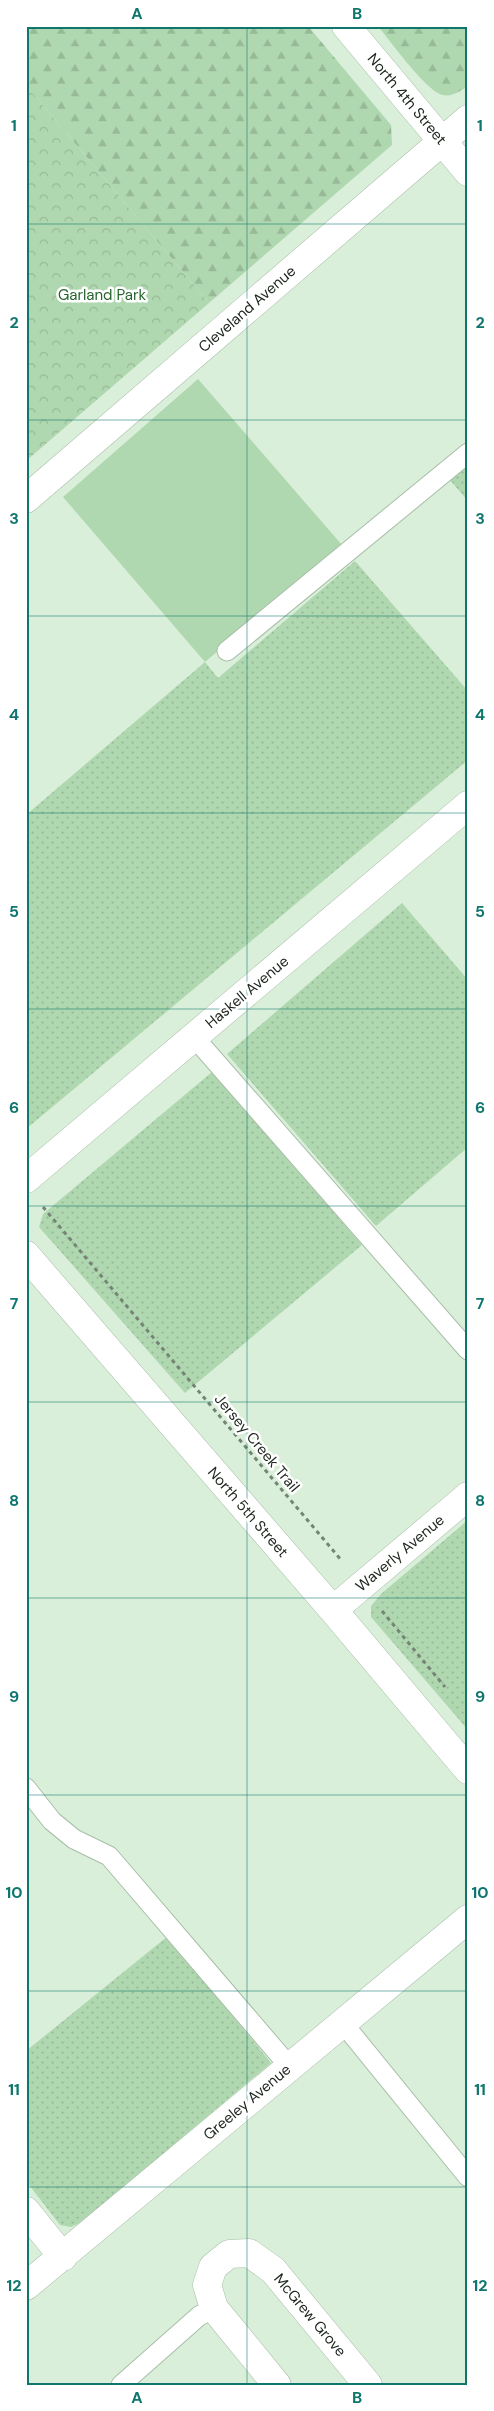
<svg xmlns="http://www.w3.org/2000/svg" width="494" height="2411" font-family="'DM Sans',sans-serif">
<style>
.grass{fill:url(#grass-dots)}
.forest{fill:url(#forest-firs)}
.park{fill:url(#park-crowns)}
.garden{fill:#b0d8b0}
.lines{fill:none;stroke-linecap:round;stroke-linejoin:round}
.service-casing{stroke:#a8bea8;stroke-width:21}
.minor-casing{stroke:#a8bea8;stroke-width:29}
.path{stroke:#758475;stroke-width:3;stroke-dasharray:4 4;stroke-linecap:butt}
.service{stroke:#fff;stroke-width:19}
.minor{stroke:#fff;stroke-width:28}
.grid{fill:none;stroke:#0f766e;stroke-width:1;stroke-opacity:0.55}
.labels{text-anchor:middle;stroke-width:5;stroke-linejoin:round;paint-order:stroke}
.street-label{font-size:15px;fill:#202820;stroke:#fff}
.park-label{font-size:15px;fill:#25642c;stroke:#fff}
.neatline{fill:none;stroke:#0f766e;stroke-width:2}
.grid-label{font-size:16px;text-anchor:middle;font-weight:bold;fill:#0f766e}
</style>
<defs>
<pattern id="grass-dots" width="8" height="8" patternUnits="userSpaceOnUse" patternTransform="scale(1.25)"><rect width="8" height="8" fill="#b0d8b0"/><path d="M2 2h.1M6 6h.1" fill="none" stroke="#97b997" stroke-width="1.8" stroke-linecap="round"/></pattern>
<pattern id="forest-firs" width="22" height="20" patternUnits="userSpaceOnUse" patternTransform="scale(1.25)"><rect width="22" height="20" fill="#b0d8b0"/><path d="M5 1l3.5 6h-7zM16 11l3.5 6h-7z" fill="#97b997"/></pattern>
<pattern id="park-crowns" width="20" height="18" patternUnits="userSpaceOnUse" patternTransform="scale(1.25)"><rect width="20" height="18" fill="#b0d8b0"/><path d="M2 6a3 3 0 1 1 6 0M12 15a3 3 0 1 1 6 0" fill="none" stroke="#97b997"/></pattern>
</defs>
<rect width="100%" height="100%" fill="#d9efd9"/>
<!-- grass -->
<path class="grass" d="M468,464V501L449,479Z
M355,561L468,691V760L26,1129V815L205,662L218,678Z
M402,903L468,980V1147L376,1226L227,1054Z
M212,1072L362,1245L185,1393L39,1227L43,1214Z
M468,1520V1730L371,1617V1606L381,1594Z
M168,1936L271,2063L82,2222L71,2227L60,2225L26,2181V2051Z"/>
<!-- forest -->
<path class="forest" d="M26,26H308L391,125L392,145L209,303L26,85Z
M378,26H468V86C461,91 452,97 443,95C428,93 389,40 378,26Z"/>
<!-- park -->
<path class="park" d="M26,85L209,303L26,461Z"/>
<!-- garden -->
<path class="garden" d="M198,379L342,545L205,662L63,497Z"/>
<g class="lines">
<!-- service casing -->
<g class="service-casing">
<path id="service" d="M227,651L468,453
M194,1037L468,1350
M26,1788L52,1821L74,1839L109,1856L289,2066
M342,2022L468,2177
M121,2385L199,2316L214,2308"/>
</g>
<!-- minor casing -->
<g class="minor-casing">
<path id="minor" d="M346,26L468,172
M26,499L468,119
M26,1179L468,805
M26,1255L333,1610L468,1770
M333,1610L468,1496
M26,2211L63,2257
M26,2286L468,1919
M277,2385L214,2308L207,2285L213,2267L229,2254L249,2253L273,2270L368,2385"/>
</g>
<!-- path -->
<path class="path" d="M43,1207L342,1561
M382,1611L445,1687"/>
<!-- service -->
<use href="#service" class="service"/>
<!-- minor -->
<use href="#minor" class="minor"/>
</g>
<!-- grid -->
<path class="grid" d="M247,26V2385M26,224H468M26,420H468M26,616H468M26,813H468M26,1009H468M26,1206H468M26,1402H468M26,1598H468M26,1795H468M26,1991H468M26,2187H468"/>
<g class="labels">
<!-- street labels -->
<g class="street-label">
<text transform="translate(407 99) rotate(50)" y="5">North 4th Street</text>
<text transform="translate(247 309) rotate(-41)" y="5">Cleveland Avenue</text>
<text transform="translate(247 992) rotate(-40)" y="5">Haskell Avenue</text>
<text transform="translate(257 1443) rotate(50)" y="5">Jersey Creek Trail</text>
<text transform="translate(248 1512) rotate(49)" y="5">North 5th Street</text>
<text transform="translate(400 1553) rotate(-40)" y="5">Waverly Avenue</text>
<text transform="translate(247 2102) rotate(-40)" y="5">Greeley Avenue</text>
<text transform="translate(310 2315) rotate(50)" y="5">McGrew Grove</text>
</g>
<!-- park labels -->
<g class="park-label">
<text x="102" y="300">Garland Park</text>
</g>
</g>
<!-- border -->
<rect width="494" height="2411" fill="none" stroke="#ffffff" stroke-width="55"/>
<rect x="28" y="28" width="438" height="2356" class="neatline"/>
<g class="grid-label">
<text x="137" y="19">A</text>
<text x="357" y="19">B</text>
<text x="14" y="131">1</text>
<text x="480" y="131">1</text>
<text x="14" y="328">2</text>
<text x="480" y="328">2</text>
<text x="14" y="524">3</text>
<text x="480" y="524">3</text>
<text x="14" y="720">4</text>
<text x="480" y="720">4</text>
<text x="14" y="917">5</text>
<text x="480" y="917">5</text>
<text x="14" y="1113">6</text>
<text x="480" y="1113">6</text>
<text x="14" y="1309">7</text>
<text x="480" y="1309">7</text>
<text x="14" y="1506">8</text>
<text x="480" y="1506">8</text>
<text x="14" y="1702">9</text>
<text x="480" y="1702">9</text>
<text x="14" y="1898">10</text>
<text x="480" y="1898">10</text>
<text x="14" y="2095">11</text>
<text x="480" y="2095">11</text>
<text x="14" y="2291">12</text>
<text x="480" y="2291">12</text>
<text x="137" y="2403">A</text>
<text x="357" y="2403">B</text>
</g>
</svg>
